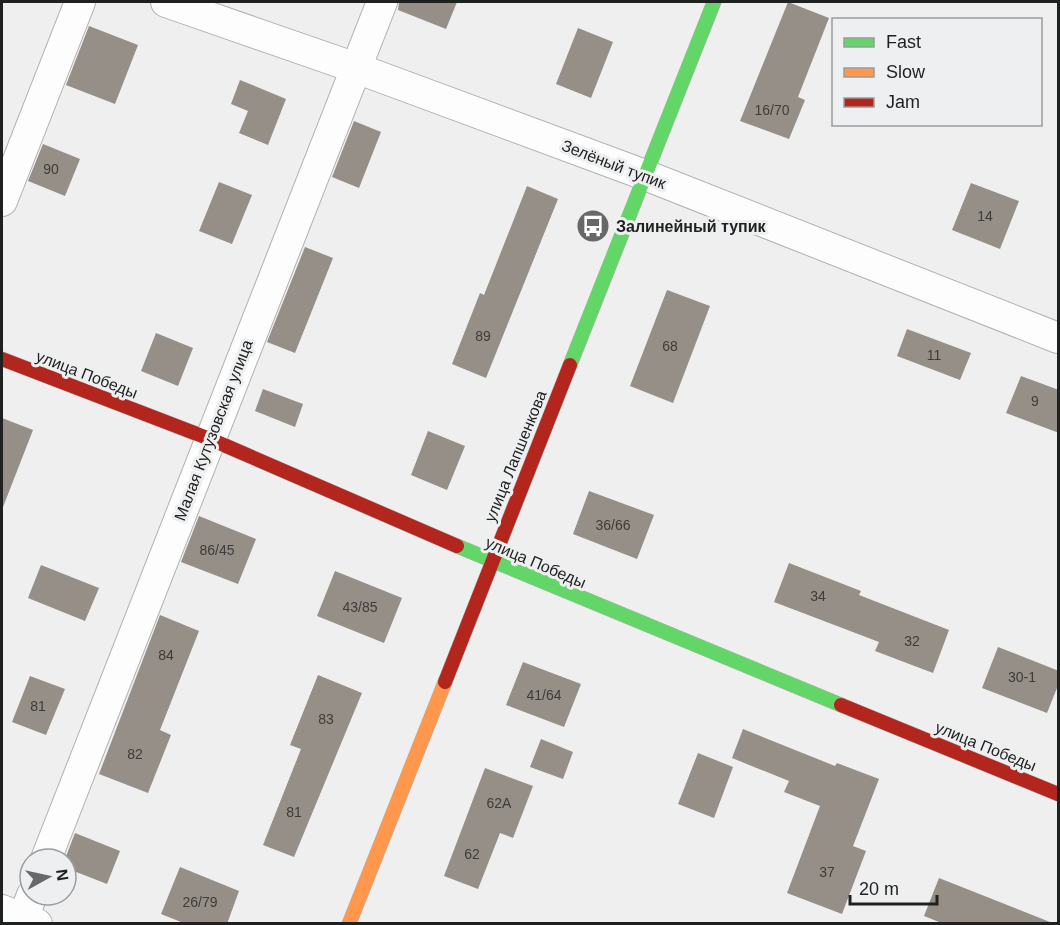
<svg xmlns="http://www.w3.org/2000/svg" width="1060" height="925" font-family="Helvetica,sans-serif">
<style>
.building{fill:#968f87}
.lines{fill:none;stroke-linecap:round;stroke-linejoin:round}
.street-casing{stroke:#b1b1b1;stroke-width:32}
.fast-casing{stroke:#b1b1b1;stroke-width:15}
.slow-casing{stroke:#b1b1b1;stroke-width:15}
.jam-casing{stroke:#b1b1b1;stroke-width:15}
.street{stroke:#fdfdfd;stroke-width:30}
.fast{stroke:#63d668;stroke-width:14}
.slow{stroke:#ff974d;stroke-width:14}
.jam{stroke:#b3261e;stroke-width:14}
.labels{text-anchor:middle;stroke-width:6;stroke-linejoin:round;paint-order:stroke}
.number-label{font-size:14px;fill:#3d3c3a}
.street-label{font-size:16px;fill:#1f2020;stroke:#eeeff0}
.poi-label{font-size:16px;font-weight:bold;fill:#1f2020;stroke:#eeeff0;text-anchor:start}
</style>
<rect width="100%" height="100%" fill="#efefef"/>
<!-- building -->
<path class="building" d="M399,2H457L446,29L398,10Z
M788,2L829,18L798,97L805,100L789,139L740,121Z
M89,26L138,45L115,104L66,85Z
M578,28L613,42L591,98L556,84Z
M240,80L286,99L268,145L239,133L248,111L231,104Z
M354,121L381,132L359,188L332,177Z
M43,144L80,159L65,196L28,181Z
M219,182L252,195L232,244L199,231Z
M971,183L1019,201L1000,249L952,230Z
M527,186L558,199L486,378L452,364L480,293L484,295Z
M305,247L333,258L295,353L267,342Z
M667,290L710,306L673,403L630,386Z
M907,329L971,353L960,380L897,356Z
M156,333L193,348L178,386L141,371Z
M1021,376L1059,390V433L1006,413Z
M263,389L303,404L295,427L255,411Z
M2,418L33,430L3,507H2Z
M428,431L465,446L447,490L411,475Z
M589,491L654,515L637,559L573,534Z
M199,516L256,539L238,584L181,562Z
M789,563L861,591L859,595L949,630L933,673L875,651L879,642L774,602Z
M41,565L99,588L85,621L28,598Z
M335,571L402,598L384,643L317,616Z
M160,615L199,631L160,730L171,735L148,793L99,774Z
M998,647L1059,671V683L1047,713L982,688Z
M523,662L581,684L564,727L506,705Z
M318,675L362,693L294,857L263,845L301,749L290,745Z
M30,676L65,689L46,735L12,722Z
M743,729L835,766L837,763L879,779L853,846L866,851L842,914L787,893L820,806L784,792L789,781L732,758Z
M541,739L573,752L563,779L530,767Z
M698,753L733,767L714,818L678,804Z
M485,768L533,786L513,838L500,833L478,889L444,876Z
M75,833L120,851L107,884L66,868L65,859Z
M180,867L239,891L227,924H186L161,914Z
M939,878L1050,922L1049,924H944L924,916Z"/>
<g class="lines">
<!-- street casing -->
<g class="street-casing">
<path id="street" d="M166,2L356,68L645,175L1058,338
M2,201L80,2
M46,859L382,2
M2,910L37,924
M21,924L32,895"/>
</g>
<!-- fast casing -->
<g class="fast-casing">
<path id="fast" d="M570,365L714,2
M457,546L841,705"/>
</g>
<!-- slow casing -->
<g class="slow-casing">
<path id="slow" d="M349,924L445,682"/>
</g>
<!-- jam casing -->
<g class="jam-casing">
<path id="jam" d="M2,359L210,439L457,546
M445,682L570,365
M841,705L1058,794"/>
</g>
<!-- street -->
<use href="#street" class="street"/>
<!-- fast -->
<use href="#fast" class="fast"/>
<!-- slow -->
<use href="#slow" class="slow"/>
<!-- jam -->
<use href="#jam" class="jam"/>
</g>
<!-- icons -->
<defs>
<g id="bus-disc" transform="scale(1.725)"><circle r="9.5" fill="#686868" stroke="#eeeff0"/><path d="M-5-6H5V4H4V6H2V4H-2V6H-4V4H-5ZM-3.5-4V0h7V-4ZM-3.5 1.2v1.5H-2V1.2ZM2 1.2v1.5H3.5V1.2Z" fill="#fff"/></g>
</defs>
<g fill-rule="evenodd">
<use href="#bus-disc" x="593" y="226"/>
</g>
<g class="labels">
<!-- number labels -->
<g class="number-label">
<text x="772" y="115">16/70</text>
<text x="51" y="174">90</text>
<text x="985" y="221">14</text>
<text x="483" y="341">89</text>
<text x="670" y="351">68</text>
<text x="934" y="360">11</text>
<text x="1035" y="406">9</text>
<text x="613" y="530">36/66</text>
<text x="217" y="555">86/45</text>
<text x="818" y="601">34</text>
<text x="360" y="612">43/85</text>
<text x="912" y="646">32</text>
<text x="166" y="660">84</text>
<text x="1022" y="682">30-1</text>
<text x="544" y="700">41/64</text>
<text x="38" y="711">81</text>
<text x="326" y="724">83</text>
<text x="135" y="759">82</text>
<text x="499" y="808">62А</text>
<text x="294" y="817">81</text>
<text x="472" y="859">62</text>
<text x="827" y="877">37</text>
<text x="200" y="907">26/79</text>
</g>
<!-- street labels -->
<g class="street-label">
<text transform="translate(614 164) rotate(21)" y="6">Зелёный тупик</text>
<text transform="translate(87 374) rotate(21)" y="6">улица Победы</text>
<text transform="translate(213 430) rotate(-69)" y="6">Малая Кутузовская улица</text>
<text transform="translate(515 456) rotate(-68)" y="6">улица Лапшенкова</text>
<text transform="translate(536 562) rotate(23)" y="6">улица Победы</text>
<text transform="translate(986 746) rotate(22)" y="6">улица Победы</text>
</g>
<!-- poi labels -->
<g class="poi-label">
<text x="616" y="232">Залинейный тупик</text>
</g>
</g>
<!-- border -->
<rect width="1060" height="925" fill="none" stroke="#1f2020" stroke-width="6"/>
<!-- legend -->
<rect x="832" y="18" width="210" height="108" fill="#eeeff0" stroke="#9b9c9d" stroke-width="1.5"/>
<rect x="844" y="38" width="30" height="9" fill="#63d668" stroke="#9b9c9d" stroke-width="1.5"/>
<text x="886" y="48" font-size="18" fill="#1f2020">Fast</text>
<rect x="844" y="68" width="30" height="9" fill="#ff974d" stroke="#9b9c9d" stroke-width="1.5"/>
<text x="886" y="78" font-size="18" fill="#1f2020">Slow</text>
<rect x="844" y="98" width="30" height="9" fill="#b3261e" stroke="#9b9c9d" stroke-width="1.5"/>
<text x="886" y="108" font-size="18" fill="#1f2020">Jam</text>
<!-- north arrow -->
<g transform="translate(48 877) rotate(82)"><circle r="28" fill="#eeeff0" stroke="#9b9c9d" stroke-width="1.5"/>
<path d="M0-4.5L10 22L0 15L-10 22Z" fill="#686868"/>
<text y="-9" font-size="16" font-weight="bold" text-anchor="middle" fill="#1f2020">N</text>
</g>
<!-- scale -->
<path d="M850 895v9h87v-9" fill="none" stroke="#1f2020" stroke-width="3"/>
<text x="859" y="895" font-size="18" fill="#1f2020" stroke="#eeeff0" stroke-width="4.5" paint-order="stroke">20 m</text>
</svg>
